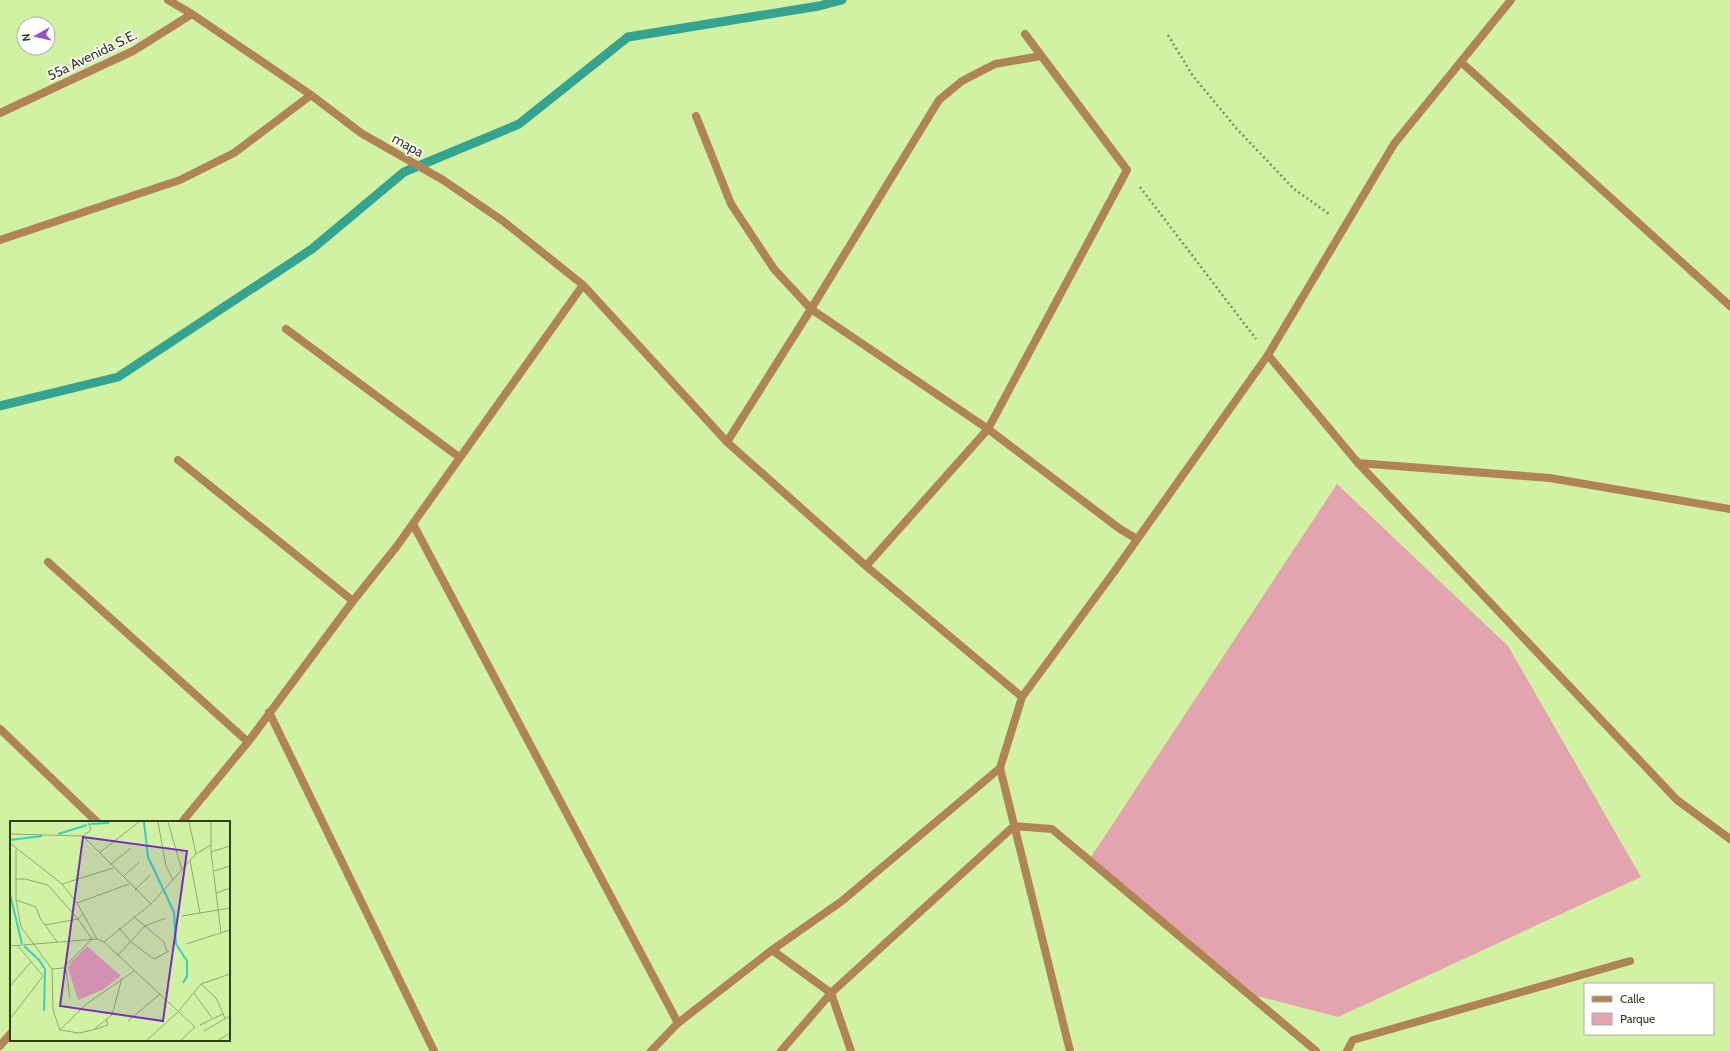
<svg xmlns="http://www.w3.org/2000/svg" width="1730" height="1051" font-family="Cabin,sans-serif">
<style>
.green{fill:#e3a3af}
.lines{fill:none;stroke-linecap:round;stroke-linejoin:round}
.stream{stroke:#34a491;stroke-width:9}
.path{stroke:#7a905a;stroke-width:2.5;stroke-dasharray:2 3;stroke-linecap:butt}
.minor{stroke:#b18456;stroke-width:8}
.tertiary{stroke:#b18456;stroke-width:8}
.labels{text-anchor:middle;stroke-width:3.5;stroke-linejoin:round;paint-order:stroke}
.street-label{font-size:14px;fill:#313d1d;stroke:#fff}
.inset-river{fill:none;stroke:#36d0c3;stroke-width:2}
.inset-road{fill:none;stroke:#91aa6d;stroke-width:1}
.view{fill:#7b2cbf;fill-opacity:0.15;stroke:#7b2cbf;stroke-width:2}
.inset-edge{fill:none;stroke:#313d1d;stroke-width:2}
</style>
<rect width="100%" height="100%" fill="#d1f2a2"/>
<!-- green -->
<path class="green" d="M1337,484L1508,646L1641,877L1338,1017L1257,996L1091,857Z"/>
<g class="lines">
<!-- stream -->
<path class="stream" d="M0,406L118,377L312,249L404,172L519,124L628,37L819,6L842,0"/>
<!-- path -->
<path class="path" d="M1168,35L1193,76L1237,129L1294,189L1329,214
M1140,187L1256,339"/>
<!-- minor -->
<path class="minor" d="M168,0L192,14L311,95L361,133L443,180L503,221L583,285L727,442L866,566L1022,697
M1511,0L1394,144L1268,355L1358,463L1677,800L1730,839
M1461,62L1730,306
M0,113L133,51L192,14
M696,116L731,204L774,269L811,309L988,429L1120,529L1137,539
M0,240L180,180L234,153L311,95
M286,329L459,457
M727,442L811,309L939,100L962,81L995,64L1041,56
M178,460L353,601
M1358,463L1550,478L1730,509
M413,524L678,1023
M48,562L248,742
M866,566L988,429L1127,170L1025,34
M269,712L434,1051
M0,729L97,822
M182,822L248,742L353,601L397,546L583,285
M772,950L831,993L851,1051
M0,1046L11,1033
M651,1051L678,1023L772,950L842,901L1000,768
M781,1051L831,993L1014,826L1052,829L1316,1051
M1070,1051L1000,768L1022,697L1114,572
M1347,1051L1353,1040L1630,961"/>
<!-- tertiary -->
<path class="tertiary" d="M1114,572L1268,355"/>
</g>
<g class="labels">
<!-- street labels -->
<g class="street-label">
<text transform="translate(92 55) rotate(-26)" y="5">55a Avenida S.E.</text>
<text transform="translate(408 145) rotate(29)" y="5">mapa</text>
</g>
</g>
<!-- overview -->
<g transform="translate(10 821)">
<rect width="220" height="220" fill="#d1f2a2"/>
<path d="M77,125L111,155L92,169L68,179L58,147L62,140Z" fill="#e3a3af"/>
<path class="inset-river" d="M134,1L138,36L164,91L166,123L177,140V155L173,162M80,3L99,2M48,13L77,4M0,19L32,15M0,73L12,123M14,125L29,139L35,148L34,190"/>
<path class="inset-road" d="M148,1L156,45L163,59M158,1L172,49M179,1L186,33M201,1V31L211,112M0,13L73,15L81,9L78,1M73,15L141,83M0,22L52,63L67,82L87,118M6,28V79L11,106L42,148L43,189L50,209L69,212L83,209L102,194L112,157M201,31L220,25M89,32L129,1M180,39L190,93M100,44L121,27M204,50L220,45M113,56L129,41M5,58H15L38,64L68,98L82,118L53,147L42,148M52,63L103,47M125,69L140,54M206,72L220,67M6,79L26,86L30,97L48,122M67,82L119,63M123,95L154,121L157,131M172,95L220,87M35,104L68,98L73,93M109,107L121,121L144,138L159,130M94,121L141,83L186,33L201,24M176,123L220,109M0,125L87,118L94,121L185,206L171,219M108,134L135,105L156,97M53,147L56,148L60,177M191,163L206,177L215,197M0,165L21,141M184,172L202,197M0,198L33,155L8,125M118,200L150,173M190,204L213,193M50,209L75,184L124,150M83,209L98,204L96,198M194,210L220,195M137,219L168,191L191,163L220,153M209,219L220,212"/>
<path class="view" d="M73,16L177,30L153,200L50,185Z"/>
<rect width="220" height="220" class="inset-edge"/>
</g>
<!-- legend -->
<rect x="1584" y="983" width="130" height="52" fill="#ffffff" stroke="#adb1a5"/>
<rect x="1592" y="996" width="20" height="6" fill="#b18456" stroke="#adb1a5"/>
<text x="1620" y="1003" font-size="12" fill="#313d1d">Calle</text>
<rect x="1592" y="1013" width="20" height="12" fill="#e3a3af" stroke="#adb1a5"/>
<text x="1620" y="1023" font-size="12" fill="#313d1d">Parque</text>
<!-- north arrow -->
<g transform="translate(36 36) rotate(262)"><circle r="19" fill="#ffffff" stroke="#adb1a5"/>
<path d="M0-3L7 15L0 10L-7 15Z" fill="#9253c8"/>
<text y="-6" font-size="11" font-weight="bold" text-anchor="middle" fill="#313d1d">N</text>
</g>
</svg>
